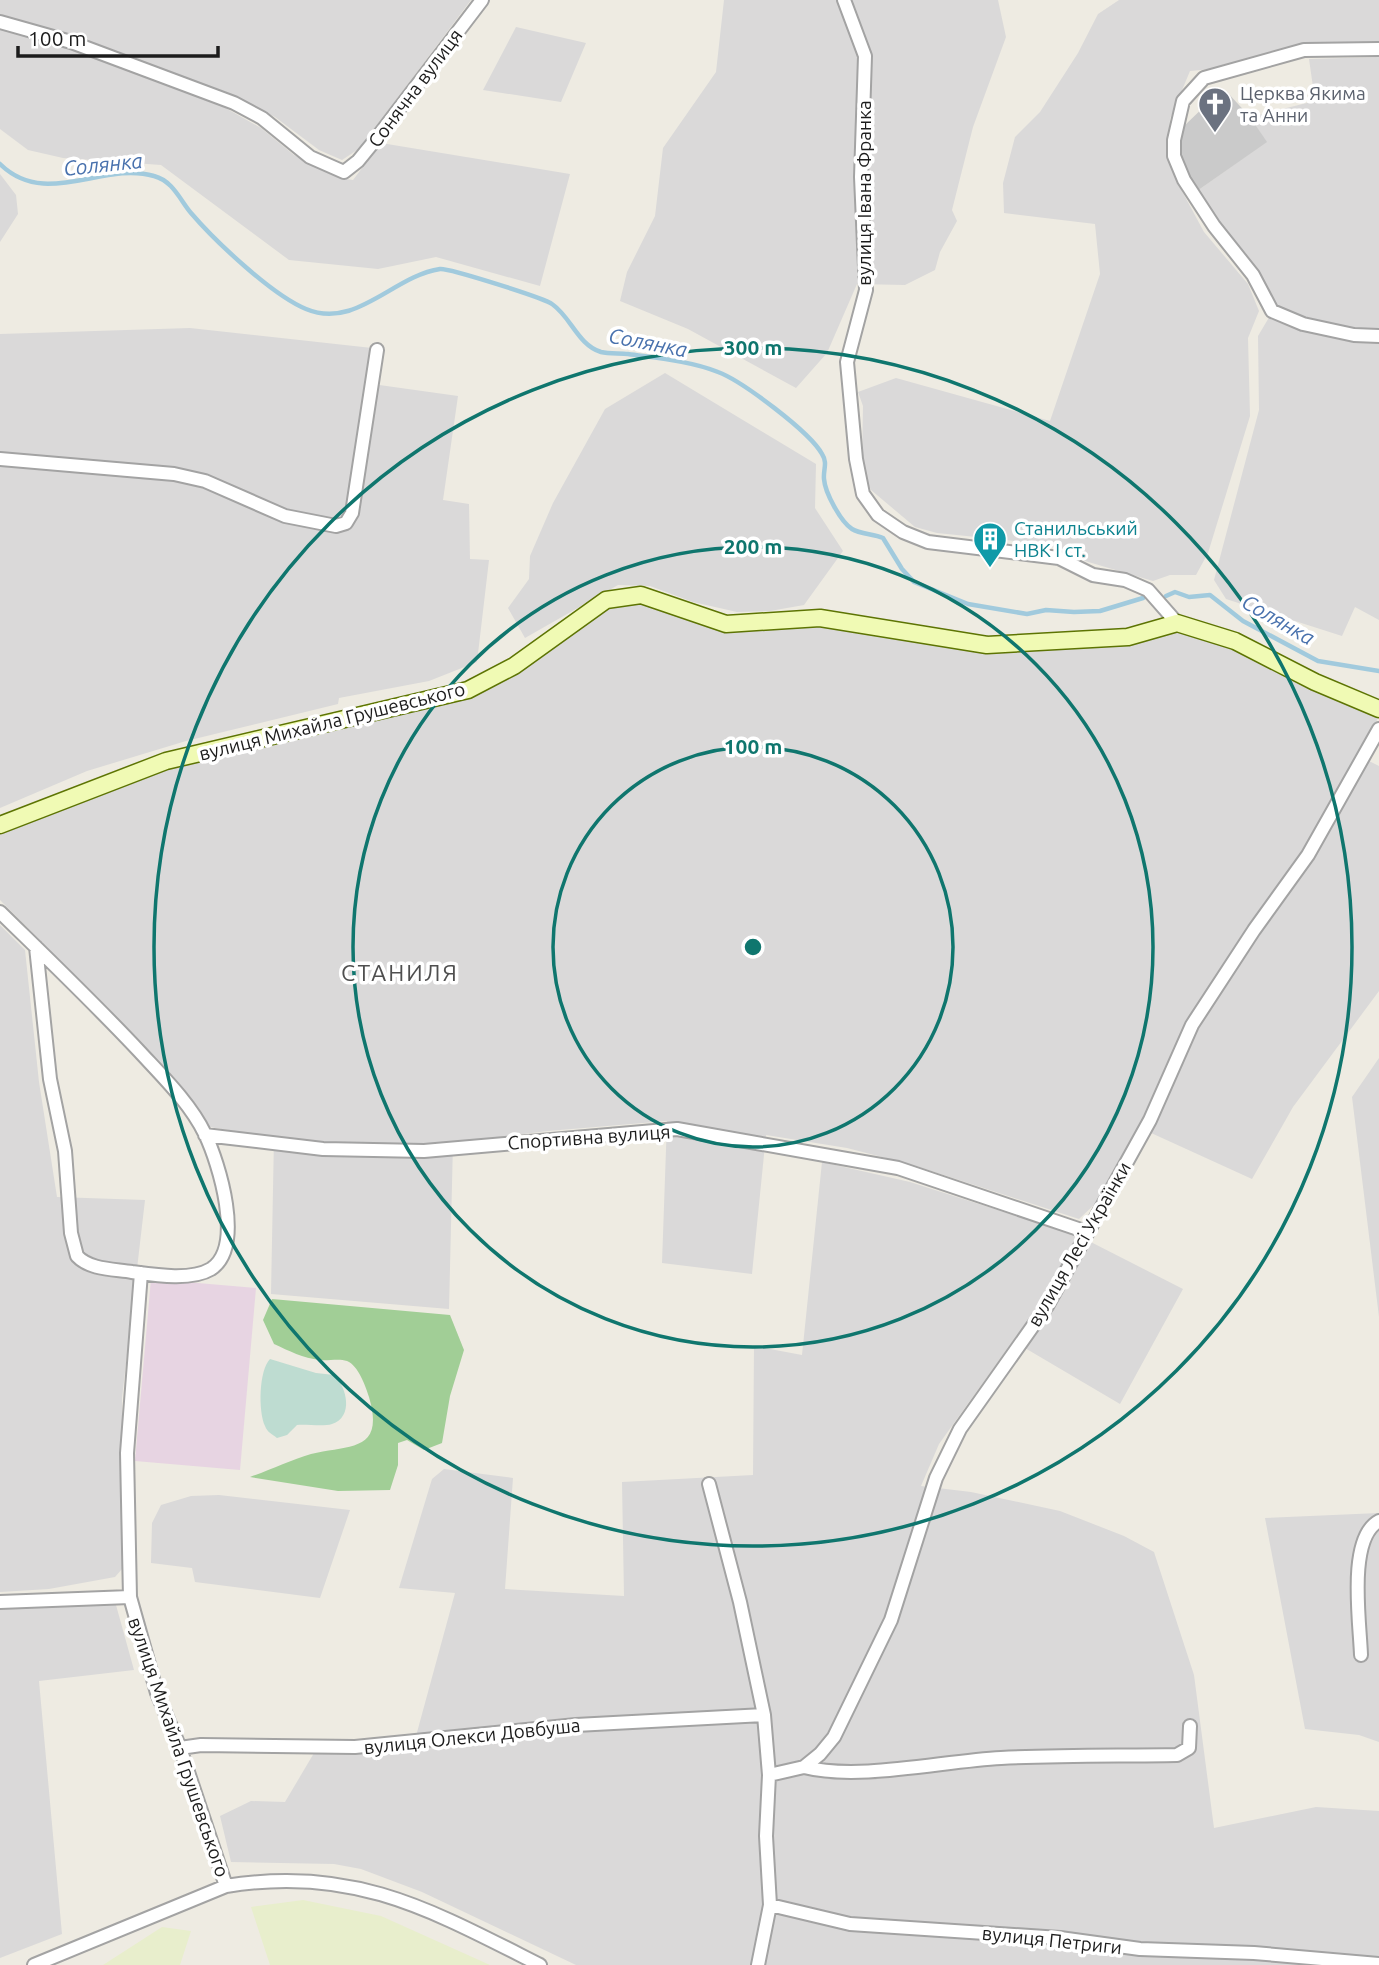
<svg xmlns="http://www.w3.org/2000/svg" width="1379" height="1965" font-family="Ubuntu,sans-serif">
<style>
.residential{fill:#dad9d9}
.industrial{fill:#e7d4e2}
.religious{fill:#cacaca}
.farmland{fill:#e8eecc}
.forest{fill:#a1ce96}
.wetland{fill:#bedcd1}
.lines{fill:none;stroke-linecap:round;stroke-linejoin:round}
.stream{stroke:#a1cadd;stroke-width:4.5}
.street-casing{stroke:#a3a3a3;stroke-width:16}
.secondary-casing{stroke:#5d7403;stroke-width:19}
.street{stroke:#fff;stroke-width:12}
.secondary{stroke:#f0fab4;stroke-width:16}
.ring{fill:none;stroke:#0f766e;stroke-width:3.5}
.labels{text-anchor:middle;stroke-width:7;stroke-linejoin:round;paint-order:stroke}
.street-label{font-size:19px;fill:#1c1c1c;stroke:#fff}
.worship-label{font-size:19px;fill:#5b616d;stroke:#fff;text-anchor:start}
.culture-label{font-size:19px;fill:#0d838f;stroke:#fff;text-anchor:start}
.water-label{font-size:21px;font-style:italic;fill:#4871ad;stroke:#fff}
.quarter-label{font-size:23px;letter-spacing:2px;fill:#4f4f4f;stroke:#fff}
.centre{fill:#0f766e;stroke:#fff;stroke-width:3.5}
.ring-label{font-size:21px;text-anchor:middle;font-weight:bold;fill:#0f766e;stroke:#fff;stroke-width:7;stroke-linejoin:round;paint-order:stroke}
</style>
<rect width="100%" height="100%" fill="#eeebe2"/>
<!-- residential -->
<path class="residential" d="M0,0H471L360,148L342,160L319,150L275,117L226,92L0,14Z
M724,0H998L1006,37L973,127L952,210L957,221L940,252L935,270L905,285L857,284L827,353L796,388L688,329L620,301L627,272L655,216L663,148L716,72Z
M1119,0H1379V44L1298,45L1211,69L1190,71L1170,119L1168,157L1176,180L1204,232L1248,284L1259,311L1248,338L1250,416L1208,553L1196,575H1170L1153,581L1085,561L1066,550L1034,543L937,533L915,527L871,490L864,476L862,458L863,406L858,392L896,378L1050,421L1100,274L1095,224L1004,213L1003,183L1015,137L1040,112L1078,53L1098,14Z
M516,27L586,43L561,102L483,90Z
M0,28L49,42L215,102L261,128L294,155L340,178L353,180L381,143L570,174L540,286L436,257L378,269L289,260L161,165L63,158L28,150L0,129Z
M1379,57V620L1355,607L1342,636L1226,599L1214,580L1259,410L1258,336L1277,304L1197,191L1266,142L1250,117L1315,101L1309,59Z
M0,174L16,195L18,214L0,242Z
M190,328L372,348L365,383L458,396L443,500L469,504L470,559L489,560L477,662L429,681L339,698L338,704L186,741L87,771L0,808V334Z
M665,373L816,464L815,508L843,551L804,605L770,611L737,612L693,602L650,586L618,585L525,638L508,608L529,579L530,556L553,503L605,409Z
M629,598L727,629L813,623L936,643L1180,630L1222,639L1379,716L1359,756L1379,766V991L1293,1107L1252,1179L1138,1127L1096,1203L1079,1219L913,1165L847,1148L766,1135L752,1274L662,1263L667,1121L548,1131L453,1143L449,1309L271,1294L274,1137L209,1127L192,1100L153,1055L0,900V831L161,766L459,699L600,610Z
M0,925L25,950L39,1082L57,1197L145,1200L122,1398V1569L115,1577L49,1589L0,1592Z
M1379,1058V1317L1352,1097Z
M822,1162L910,1182L1079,1236L1183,1289L1120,1404L1013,1341L939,1444L921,1486L971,1492L1060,1511L1124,1536L1154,1552L1194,1675L1214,1828L1316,1807L1379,1811V1965H576L422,1892L361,1869L334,1864L231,1862L220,1816L251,1801L285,1802L314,1753L413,1747L455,1593L399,1588L432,1479L444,1469L513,1478L505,1589L624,1596L622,1482L753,1475L754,1346L802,1355Z
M219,1495L350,1510L320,1598L195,1582L192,1568L151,1563L152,1523L161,1505L191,1496Z
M1379,1513V1742L1359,1735L1305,1729L1265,1518Z
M116,1605L134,1670L39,1681L62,1934L0,1958V1608Z"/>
<!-- industrial -->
<path class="industrial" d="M151,1279L256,1288L240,1470L135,1461Z"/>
<!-- religious -->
<path class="religious" d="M1227,92L1250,117L1267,142L1197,191L1183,166L1179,151L1183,127L1208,103Z"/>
<!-- farmland -->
<path class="farmland" d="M303,1900L381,1916L490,1965H270L251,1907Z
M162,1927L191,1931L180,1965H103Z"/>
<!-- forest -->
<path class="forest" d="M272,1299L450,1315L464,1350L450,1396L442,1443L424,1450L407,1440L398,1443V1465L390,1490L338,1491L250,1477C270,1470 291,1460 311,1454C350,1445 385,1452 369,1397C366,1387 358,1365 347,1361C339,1358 328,1361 320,1360C303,1358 289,1351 274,1344L263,1320Z"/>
<!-- wetland -->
<path class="wetland" d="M270,1359L316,1373L334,1375C347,1387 354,1417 332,1424C323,1427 307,1424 297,1425L287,1435L277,1438C272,1434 267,1432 265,1426C258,1411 259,1370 270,1359Z"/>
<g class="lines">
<!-- stream -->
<path class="stream" d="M0,164C46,209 102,161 154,176C173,181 180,200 191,213C215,241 272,295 306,309C356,330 393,276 440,269C449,268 544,298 552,304C571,317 578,345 601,352C609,354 620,353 628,354C656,358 691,361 718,372C742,381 810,432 822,454C828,463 823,470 824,479C825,493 841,522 852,529C860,534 874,534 883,538L902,569L914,582L968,604L1027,614L1046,610L1074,612L1100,611L1143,598
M1166,596L1175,592L1189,597L1210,595L1243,621L1318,661L1379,671"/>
<!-- street casing -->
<g class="street-casing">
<path id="street" d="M844,0L865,56L861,177L866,290L847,362L856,459L863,494L878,515L903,532L928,542L1059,558L1093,575L1125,580L1148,590L1177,623
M0,22L71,42L234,103L262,118L310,157L344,172L358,161L376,139L482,0
M1379,49L1304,50L1204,78L1183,101L1174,140V156L1184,180L1214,226L1253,275L1272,311L1303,324L1354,335L1379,336
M0,459L174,474L205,481L285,516L336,526L346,523L352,513L377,350
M0,912C47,958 94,1003 139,1051C162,1076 190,1103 205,1134C219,1163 245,1247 211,1269C191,1281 154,1275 132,1272C114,1269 90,1270 77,1256L71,1233L65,1151L50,1079L36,947
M205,1135L323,1149L424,1151L677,1129L898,1168L1087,1232
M141,1273L127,1453L130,1597L157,1693L180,1748L226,1886
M709,1484L740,1602L764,1715L769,1775L766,1836L770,1905L758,1965
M0,1602L130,1597
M1361,1655C1360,1623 1347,1538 1379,1521
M180,1748L201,1745L355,1747L576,1725L764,1715
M804,1767C859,1781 942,1761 1001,1758C1059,1755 1118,1756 1177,1755L1189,1748L1190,1726
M769,1775L804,1767L820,1754L834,1737L891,1620L936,1478L960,1429L1047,1306L1150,1120L1192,1025L1254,930L1308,855L1379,729
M770,1905L850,1924L1060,1938L1140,1949L1254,1953L1379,1964
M34,1965L226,1886C353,1865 431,1910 540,1965"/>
</g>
<!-- secondary casing -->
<g class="secondary-casing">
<path id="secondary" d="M0,825L166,761L468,690L514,666L606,600L641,595L726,624L820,618L987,645L1128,637L1177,623L1235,641L1315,682L1379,709"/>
</g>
<!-- street -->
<use href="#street" class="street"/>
<!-- secondary -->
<use href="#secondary" class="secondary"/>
</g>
<!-- distance rings -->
<g class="ring">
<circle cx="753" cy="947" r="200"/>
<circle cx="753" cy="947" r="400"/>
<circle cx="753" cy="947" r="599"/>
</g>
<!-- icons -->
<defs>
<g id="church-pin" transform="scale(1.75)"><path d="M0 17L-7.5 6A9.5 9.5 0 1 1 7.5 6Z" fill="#6b7280" stroke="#fff"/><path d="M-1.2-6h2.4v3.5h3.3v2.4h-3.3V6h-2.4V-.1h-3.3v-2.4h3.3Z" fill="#fff"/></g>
<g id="building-pin" transform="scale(1.75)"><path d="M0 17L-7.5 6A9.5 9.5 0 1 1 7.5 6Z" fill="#0f9aa8" stroke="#fff"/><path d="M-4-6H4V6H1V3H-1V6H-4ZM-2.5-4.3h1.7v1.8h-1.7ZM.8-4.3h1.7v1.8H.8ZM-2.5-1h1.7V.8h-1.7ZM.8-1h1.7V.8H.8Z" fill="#fff"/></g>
</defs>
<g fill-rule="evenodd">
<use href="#church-pin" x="1215" y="104"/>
<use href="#building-pin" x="990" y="539"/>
</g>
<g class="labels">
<!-- street labels -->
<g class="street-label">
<text transform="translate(415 88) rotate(-53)" y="7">Сонячна вулиця</text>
<text transform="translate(864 193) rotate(-90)" y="7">вулиця Івана Франка</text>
<text transform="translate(332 721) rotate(-14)" y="7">вулиця Михайла Грушевського</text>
<text transform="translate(589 1137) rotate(-4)" y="7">Спортивна вулиця</text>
<text transform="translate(1079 1244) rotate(-60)" y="7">вулиця Лесі Українки</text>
<text transform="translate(472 1736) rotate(-6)" y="7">вулиця Олекси Довбуша</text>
<text transform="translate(179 1747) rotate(71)" y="7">вулиця Михайла Грушевського</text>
<text transform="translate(1052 1940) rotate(6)" y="7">вулиця Петриги</text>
</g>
<!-- worship labels -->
<g class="worship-label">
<text x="1240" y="100">Церква Якима<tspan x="1240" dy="22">та Анни</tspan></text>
</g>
<!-- culture labels -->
<g class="culture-label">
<text x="1014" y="535">Станильський<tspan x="1014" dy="22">НВК І ст.</tspan></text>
</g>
<!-- water labels -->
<g class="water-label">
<text transform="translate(103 165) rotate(-6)" y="7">Солянка</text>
<text transform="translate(648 343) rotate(11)" y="7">Солянка</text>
<text transform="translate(1278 620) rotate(30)" y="7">Солянка</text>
</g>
<!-- quarter labels -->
<g class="quarter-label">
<text x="400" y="981">СТАНИЛЯ</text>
</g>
</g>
<circle cx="753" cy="947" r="10" class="centre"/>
<g class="ring-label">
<text x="753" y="355">300 m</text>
<text x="753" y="554">200 m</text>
<text x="753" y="754">100 m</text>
</g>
<!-- scale -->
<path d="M18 46v10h200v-10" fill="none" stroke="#1c1c1c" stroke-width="3.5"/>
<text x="28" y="46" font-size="21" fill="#1c1c1c" stroke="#ffffff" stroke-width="5" paint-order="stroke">100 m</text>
</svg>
